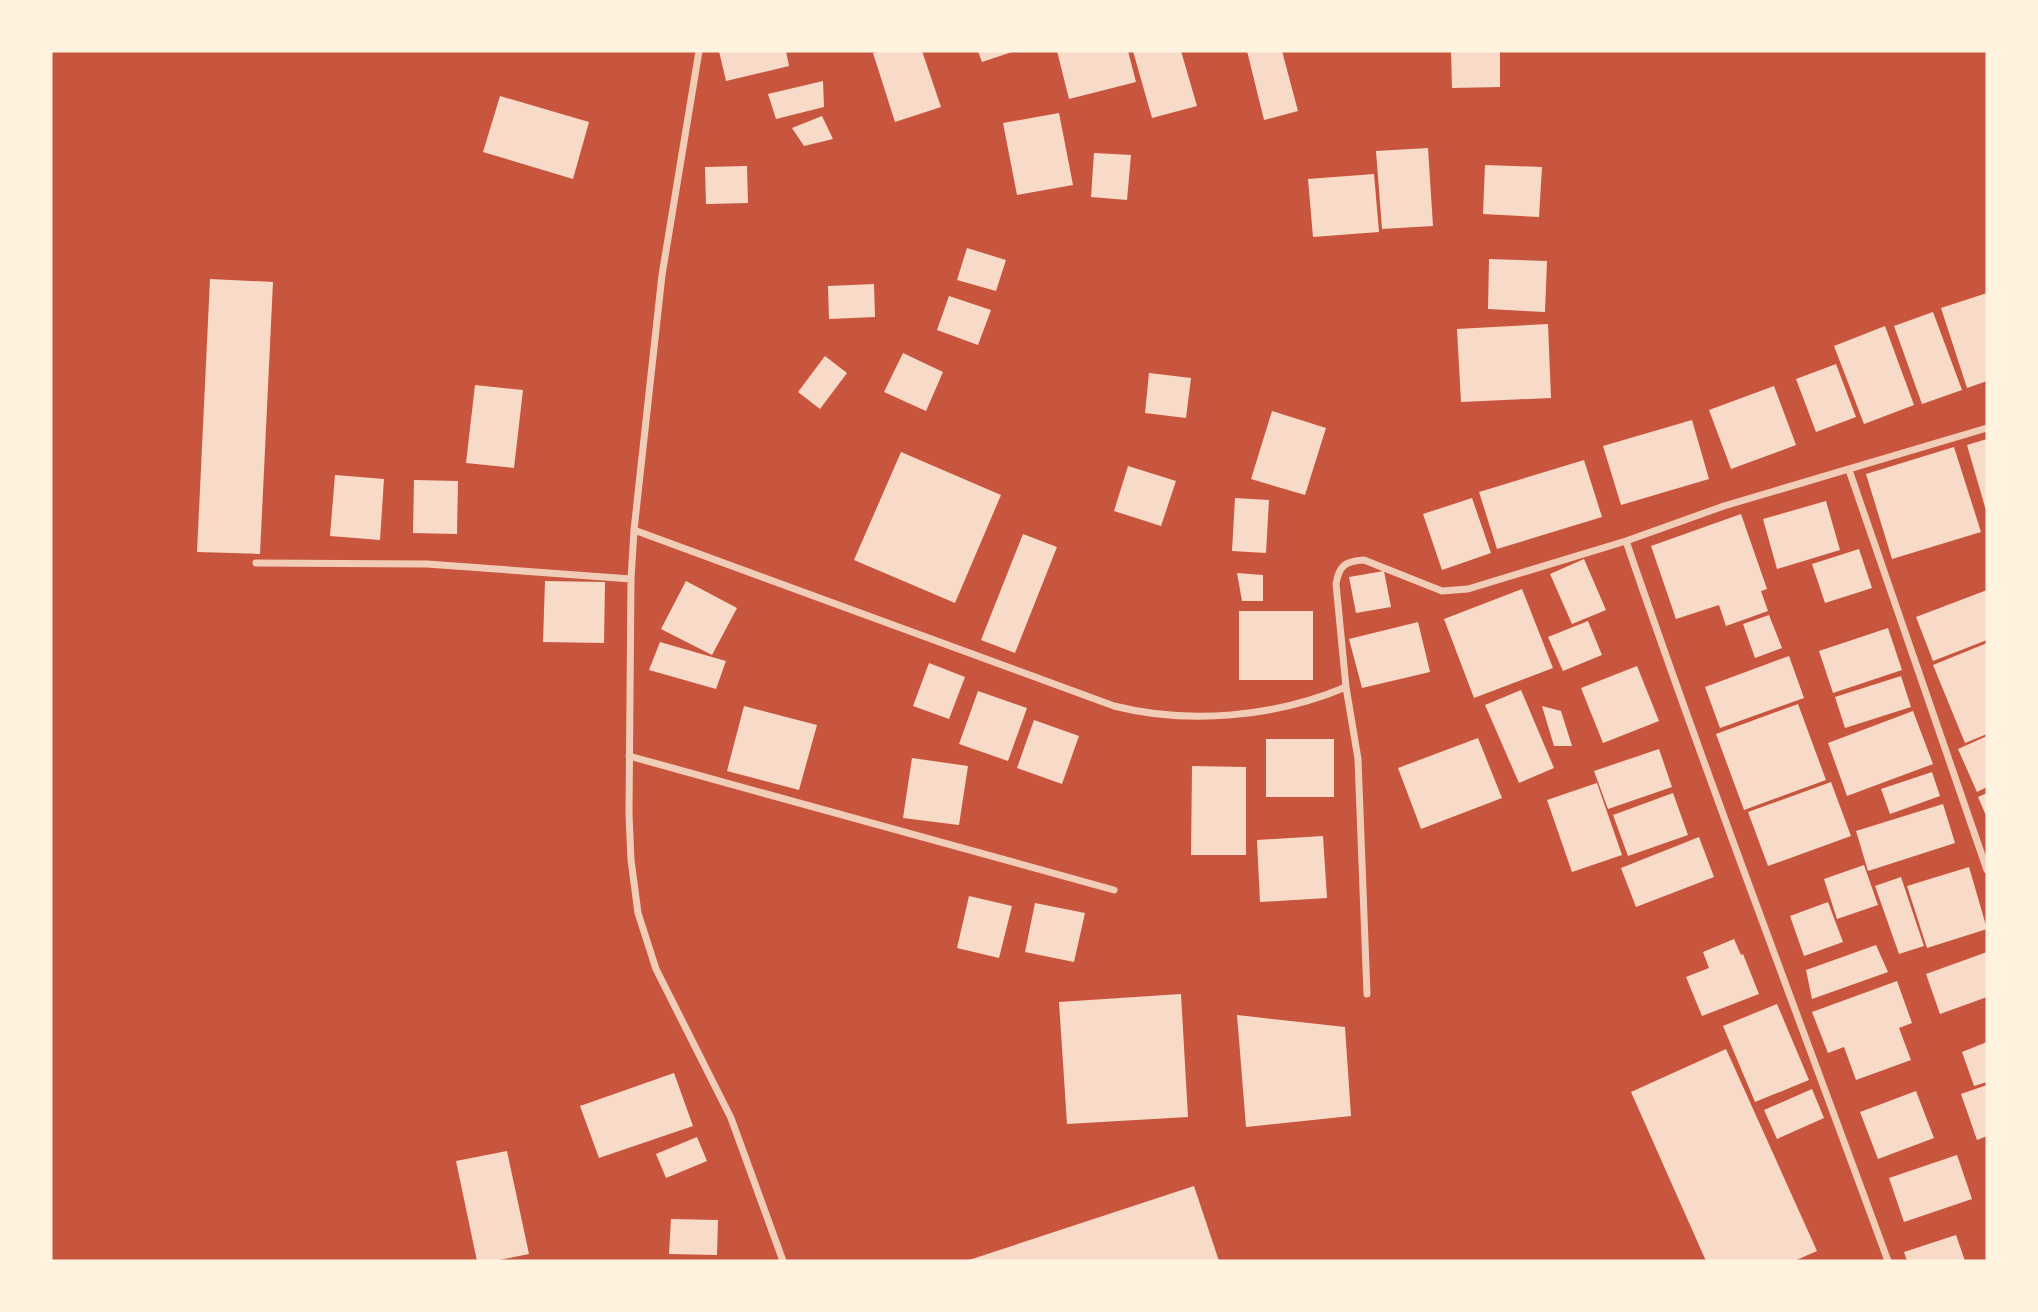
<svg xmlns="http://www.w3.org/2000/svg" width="2038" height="1312" font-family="Commissioner,sans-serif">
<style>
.building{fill:#f7dbc8}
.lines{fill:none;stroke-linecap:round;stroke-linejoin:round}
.minor{stroke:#f1ccb7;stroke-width:7}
</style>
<rect width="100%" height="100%" fill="#c8553d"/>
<!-- building -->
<path class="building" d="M719,51H786L789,66L726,81Z
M881,51H922L941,107L895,122L873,53Z
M978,51H1015L982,62Z
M1057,51H1128L1136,82L1069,99Z
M1133,51H1181L1197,106L1152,118Z
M1247,51H1282L1298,111L1264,120Z
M1451,51H1500V87L1452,88Z
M823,81L824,107L776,119L768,94Z
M500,96L589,122L573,179L483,152Z
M1059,113L1073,185L1017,195L1003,123Z
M822,116L833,139L804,146L792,128Z
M1428,148L1433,226L1382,229L1376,151Z
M1094,153L1131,155L1127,200L1091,197Z
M1485,165L1542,167L1539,217L1483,214Z
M747,166L748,203L706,204L705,167Z
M1374,174L1379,232L1313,237L1308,179Z
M967,248L1006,260L996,291L957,280Z
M1489,259L1547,261L1545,312L1488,309Z
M210,279L273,282L260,554L197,552Z
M874,284L875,317L829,319L828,286Z
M1987,293V381L1967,388L1941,308Z
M949,296L991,310L978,345L937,330Z
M1933,312L1962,390L1922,404L1894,326Z
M1548,324L1551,398L1461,402L1457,329Z
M1885,326L1914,405L1864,424L1834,346Z
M903,353L943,372L926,411L884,392Z
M825,356L847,373L820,409L798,392Z
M1836,364L1856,417L1816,432L1796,379Z
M1149,373L1191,378L1186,418L1145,413Z
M475,385L523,390L514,468L466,463Z
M1774,386L1796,445L1731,469L1709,410Z
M1272,411L1326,428L1305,495L1251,479Z
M1692,420L1709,479L1621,505L1603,446Z
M1987,439V514L1967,445Z
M1954,447L1981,532L1892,559L1866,474Z
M901,452L1001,495L955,603L854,560Z
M1584,460L1602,517L1497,549L1479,492Z
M1128,466L1176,481L1161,526L1114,511Z
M335,475L384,479L380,540L330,536Z
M414,480L458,481L457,534L413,533Z
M1235,498L1269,500L1266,553L1232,551Z
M1472,498L1491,553L1442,570L1423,514Z
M1826,501L1840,550L1777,569L1763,519Z
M1741,514L1767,589L1761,591L1768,611L1726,626L1719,605L1676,619L1651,546Z
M1023,534L1057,547L1015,653L981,640Z
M1859,549L1872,588L1825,603L1812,564Z
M1584,559L1606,610L1572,624L1550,574Z
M1384,571L1391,607L1356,613L1349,577Z
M1237,573L1263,575V601H1242Z
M545,581L605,582L604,643L543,642Z
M686,581L737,608L712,655L661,629Z
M1522,589L1553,668L1474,698L1444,619Z
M1987,590V640L1933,661L1916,617Z
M1239,611H1313V680H1239Z
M1769,615L1782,648L1755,658L1743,624Z
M1588,621L1602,655L1563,671L1548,637Z
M1418,622L1430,672L1362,688L1349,639Z
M1888,628L1902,670L1833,693L1819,651Z
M660,642L726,661L716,689L649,670Z
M1987,643V734L1965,743L1933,665Z
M1789,656L1804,698L1720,728L1705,687Z
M929,663L965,677L949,719L913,706Z
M1637,666L1659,721L1603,743L1581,688Z
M1901,676L1911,707L1845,728L1835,697Z
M1521,690L1554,768L1519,783L1485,705Z
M978,691L1027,708L1008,761L959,744Z
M1798,704L1826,780L1744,810L1716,734Z
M744,706L817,725L799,790L727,771Z
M1542,706L1561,711L1572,746H1554Z
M1913,711L1933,764L1847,796L1828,743Z
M1034,720L1079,736L1062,784L1017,768Z
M1987,736V787L1977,792L1958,749Z
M1478,738L1502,798L1421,829L1398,768Z
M1266,739H1334V797H1266Z
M1659,749L1672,787L1608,809L1594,771Z
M912,758L968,766L959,825L903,818Z
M1192,766L1246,767V855H1191Z
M1932,772L1940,796L1890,814L1881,789Z
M1831,782L1851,836L1768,866L1748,812Z
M1597,783L1622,855L1572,872L1547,800Z
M1673,793L1688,835L1628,856L1613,815Z
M1987,793V818L1978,797Z
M1943,804L1955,843L1868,871L1856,831Z
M1323,836L1327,898L1260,902L1257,840Z
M1699,837L1714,877L1636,907L1621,868Z
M1864,865L1878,905L1837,919L1824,879Z
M1969,867L1987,929L1927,948L1907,886Z
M1901,877L1924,946L1899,954L1875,886Z
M969,896L1012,906L999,958L957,948Z
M1828,902L1843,942L1804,956L1790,916Z
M1035,903L1085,913L1074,962L1025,952Z
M1734,939L1741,955L1743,954L1759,994L1702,1016L1686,977L1709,968L1703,952Z
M1876,945L1888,972L1812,999L1806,970Z
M1987,952V997L1940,1014L1926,974Z
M1897,981L1912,1023L1899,1028L1911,1060L1856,1080L1844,1047L1828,1053L1812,1012Z
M1181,994L1188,1117L1067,1124L1059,1002Z
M1777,1004L1809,1080L1755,1102L1723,1026Z
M1237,1015L1345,1027L1351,1116L1246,1127Z
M1987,1042V1082L1974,1086L1962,1052Z
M1726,1049L1817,1251L1794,1261H1706L1631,1092Z
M674,1073L693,1126L599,1158L580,1106Z
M1987,1085V1136L1977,1140L1961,1094Z
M1812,1089L1824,1118L1777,1139L1764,1110Z
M1916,1091L1934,1138L1878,1159L1860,1112Z
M697,1137L707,1161L666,1178L656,1154Z
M507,1151L529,1254L494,1261H477L456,1161Z
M1957,1155L1972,1199L1904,1222L1889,1178Z
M1194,1186L1219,1261H966Z
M671,1219L718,1220L717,1255L669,1254Z
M1956,1235L1965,1261H1907L1904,1252Z"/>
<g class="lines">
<!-- minor -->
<path class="minor" d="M699,51L662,275L634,530L631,579L629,814L631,860L638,913L656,969L731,1118L783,1261
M1849,470L1987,870
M634,530L1114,706C1189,725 1275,717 1346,687
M1626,541C1709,783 1800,1021 1888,1261
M256,563L427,564L631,579
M629,756L1114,890
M1367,994L1358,759L1346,687L1336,584C1339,565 1346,561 1364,560L1442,591L1468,589L1626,541L1724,506L1987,428"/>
</g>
<!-- border -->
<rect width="2038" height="1312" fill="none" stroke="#fff3e0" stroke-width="105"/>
</svg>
